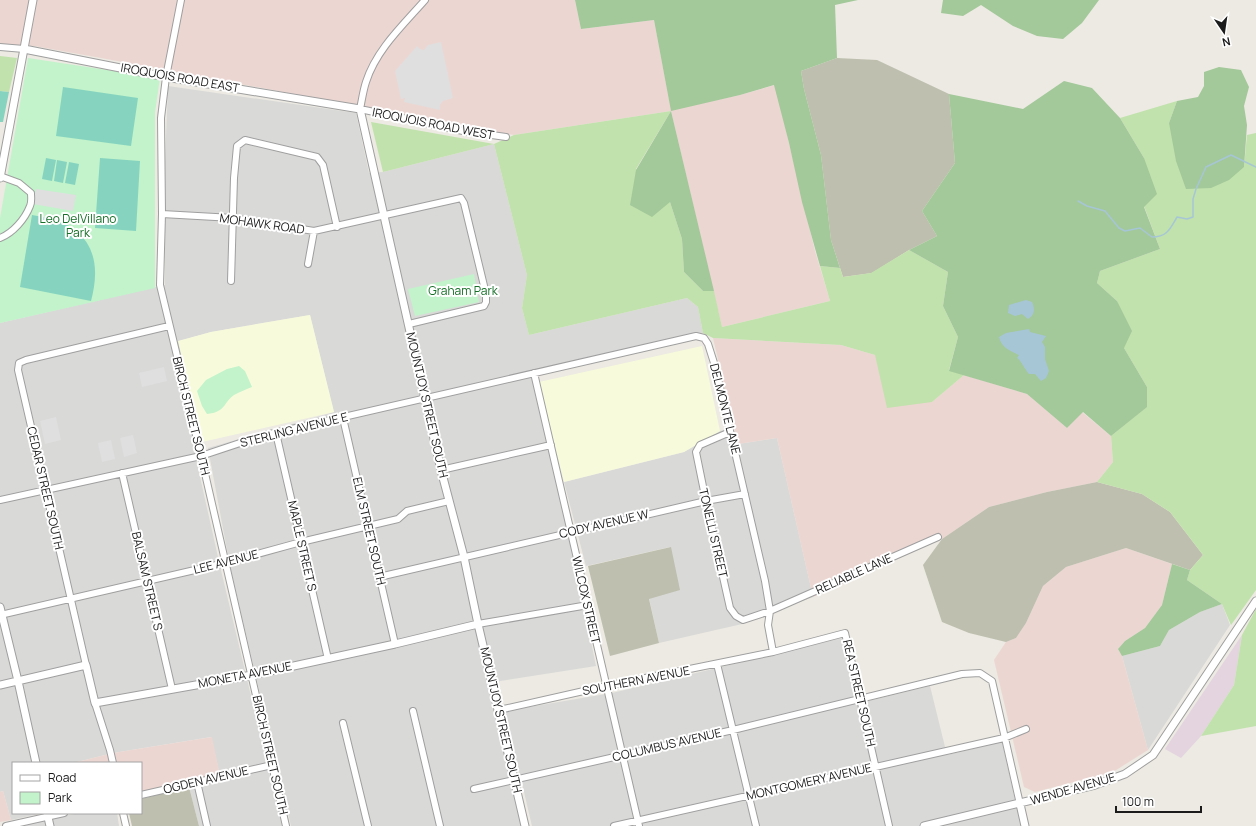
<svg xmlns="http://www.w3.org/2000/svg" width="1256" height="826" font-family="Manrope,sans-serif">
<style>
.residential{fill:#d9d9d8}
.commercial{fill:#ecd6d2}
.industrial{fill:#e4d4e0}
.education{fill:#f8fbdb}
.construction{fill:#bebfae}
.grass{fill:#c1e2ac}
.forest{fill:#a3c89a}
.park{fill:#c2f3cb}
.pitch{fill:#86d4bf}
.parking{fill:#dfdfdf}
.water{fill:#a6c6d6}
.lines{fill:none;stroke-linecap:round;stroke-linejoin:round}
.stream{stroke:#a6c6d6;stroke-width:1.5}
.minor-casing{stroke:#9f9f9f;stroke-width:8}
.tertiary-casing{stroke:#9f9f9f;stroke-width:9}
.minor{stroke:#fff;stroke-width:6}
.tertiary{stroke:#fff;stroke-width:7}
.labels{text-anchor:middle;stroke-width:4;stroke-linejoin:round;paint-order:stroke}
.street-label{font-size:12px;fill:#1b1b1b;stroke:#fff}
.park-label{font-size:12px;fill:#156e26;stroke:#fff}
</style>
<rect width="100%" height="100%" fill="#eceae2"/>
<!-- residential -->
<path class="residential" d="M168,86L356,113L369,173L383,172L494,144L527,275L522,308L529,335L687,298L698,307L703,333L531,371L576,569L596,666L487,683L522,826H291L230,566L208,448L334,412L310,315L211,332L179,341L187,376L194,450L220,566L282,826H199L189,787L221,780L211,737L113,753L73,763H13V813H43L11,820L3,791L0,792V323L165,285V162Z
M727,429L738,444L777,438L813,597L742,624L659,643L649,598L670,547L586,566L564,482L684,452L720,431Z
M1222,604L1230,625L1148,750L1122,656L1160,646L1169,630L1200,612Z
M842,638L856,704L930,686L947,755L1002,742L1021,826H532L505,711L612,693Z
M79,813H117L119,826H12Z"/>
<!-- commercial -->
<path class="commercial" d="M0,0H575L581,29L654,20L671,110L740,95L775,85L815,251L830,301L722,327L671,111L514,135L101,58L34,46L0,45Z
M713,338L841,345L875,355L932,402L964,375L974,378L1027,394L1067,428L1082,412L1111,436L1113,462L1097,482L1047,492L989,507L942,539L813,597L777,438L738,444Z
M1126,548L1172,564L1162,605L1145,628L1125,641L1118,649L1122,656L1148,750L1113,772L1035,792L1024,787L994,660L1006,642L1016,638L1026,623L1043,586L1066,567Z
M212,737L220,775L141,792V763H73L113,753Z
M3,791L11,820L0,822V792Z"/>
<!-- industrial -->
<path class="industrial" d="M1242,635L1234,685L1201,736L1181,758L1165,749Z"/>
<!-- education -->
<path class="education" d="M310,315L334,412L202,442L178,341L211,332Z
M702,346L720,431L684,452L564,482L539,382Z"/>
<!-- construction -->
<path class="construction" d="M837,58L877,60L949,94L955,163L922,211L937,236L909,250L872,273L843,277L831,240L821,155L804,89L801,71Z
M1097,482L1142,494L1170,512L1203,555L1190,570L1126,548L1066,567L1043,586L1026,623L1016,638L1006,642L969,633L942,622L923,565L942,539L989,507L1047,492Z
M671,547L680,590L649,599L659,643L610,656L588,566Z
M189,787L199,826H132L129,813H141V799Z"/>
<!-- grass -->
<path class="grass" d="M0,56L17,58L9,92L0,91Z
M1177,101L1169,123L1244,167L1247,135L1256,133V590L1231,625L1222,604L1187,580L1190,570L1203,555L1170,512L1142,494L1097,482L1113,462L1111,436L1146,407L1147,387L1124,348L1117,301L1097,283L1100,271L1160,249L1144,206V158L1120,118Z
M671,111L636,169L670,202L682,239L684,272L703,291H714L722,327L830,301L820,266L840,268L843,277L871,273L909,250L948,272L943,306L958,337L949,370L964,375L932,402L887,408L875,355L841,345L713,338L703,333L698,307L687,298L529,335L522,308L527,275L494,144L383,172L371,122L494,144L514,135Z
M1256,609V726L1201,736L1234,685L1242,635Z"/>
<!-- forest -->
<path class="forest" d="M575,0H858L835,5L837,58L801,71L804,89L821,155L831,240L840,268L820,266L802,202L789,143L774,85L740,95L671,111L714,291H703L684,272L682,239L670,202L652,217L630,205L636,170L671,111L654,20L581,29Z
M943,0H1099L1082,23L1063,39L1037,36L1013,26L981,5L963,16L941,13Z
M1219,67L1241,70L1249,87L1244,106L1247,125L1244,167L1229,180L1211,188L1186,189L1176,161L1169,123L1177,101L1198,97L1204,86V72Z
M1064,81L1092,88L1120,118L1144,158L1157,194L1144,207L1160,249L1100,271L1097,283L1117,301L1132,331L1124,348L1147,387V407L1111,436L1083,412L1067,428L1027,394L949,371L958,337L943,306L948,272L909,250L937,236L922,211L955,163L949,94L1023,109Z
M1172,564L1190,570L1187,580L1222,604L1200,612L1169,630L1160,646L1122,656L1118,649L1125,641L1145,628L1162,605Z"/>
<!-- park -->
<path class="park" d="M28,58L160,78L155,112V288L0,323V218Z
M474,274L479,302L415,316L408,289Z
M239,366L245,371L252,387C246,389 240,392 234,395C223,403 226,412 207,414L202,406L197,391L206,380L227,369Z"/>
<!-- pitch -->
<path class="pitch" d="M63,87L138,98L131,146L56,136Z
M0,91L9,92L3,122H0Z
M46,158L56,160L52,181L42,179Z
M100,158L140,161L136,231L95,228Z
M57,160L67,162L63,183L54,181Z
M69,162L79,164L75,185L65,183Z
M32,215C41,217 51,218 59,221C65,223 71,227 75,230C98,248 98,275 91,301L20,287Z"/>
<!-- parking -->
<path class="parking" d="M441,42L453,98L443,101L440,105V110L404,102L405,98L401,99L395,71L417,46L420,49L424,50L428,45Z
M36,189L76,195L73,211L33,204Z
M164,367L167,381L142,387L139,373Z
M56,417L61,440L45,444L40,421Z
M133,435L137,453L124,457L120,438Z
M111,440L115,459L102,462L98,443Z"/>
<!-- water -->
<path class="water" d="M1026,300L1032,302C1035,309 1035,315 1028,319L1022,314L1015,316L1008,313L1009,305Z
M1029,329L1030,332L1046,336L1042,342L1045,347V359L1049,371L1046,378L1041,381L1035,374H1029C1025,370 1021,360 1017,358L1019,355C1010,351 1001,347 999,337L1006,333Z"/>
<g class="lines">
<!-- stream -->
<path class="stream" d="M1078,201L1087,206L1105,211L1119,228L1125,231L1140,228L1152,237C1167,237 1170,229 1177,217L1187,219L1193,217V199L1196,189L1206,167L1231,155L1256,167"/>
<!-- minor casing -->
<g class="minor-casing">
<path id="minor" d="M181,0L166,77L161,118L162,214L160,285L201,456L286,826
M425,0C403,25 376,50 366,82C363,91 362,100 360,109L463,131L506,137
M0,47L24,49
M162,214L233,218L314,231L461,198L464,203L486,294V302L484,306L409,324
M0,238C13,233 25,219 30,206C32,202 31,197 31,193L19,183L0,176
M308,264L314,231
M231,281L234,178L237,146L245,140L317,157L323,165L337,227
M534,373L639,826
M343,418L395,644
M730,432L700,445L696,452L706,501L730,608L736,616L743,620L770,611L938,537
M276,433L328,659
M441,470L551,445
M122,473L172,689
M0,500L201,456L261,436L696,336L704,338L708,344L715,366L765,581L770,611L768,625L773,652
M379,577L706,501L745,494
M0,615L225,563L301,542L398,519L407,511L449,501
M478,624L588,605
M717,664L756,826
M86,665L18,370L19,363L26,360L169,326
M95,703L110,750L113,763
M499,710L606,686L773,652L845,633L889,826
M413,711L440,826
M343,723L368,826
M197,782L207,826
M474,789L733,730L962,674L980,673L992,681L1020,804
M141,795L272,765
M123,813L126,826
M6,826L64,813
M614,826L1004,738L1026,729"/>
</g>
<!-- tertiary casing -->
<g class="tertiary-casing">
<path id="tertiary" d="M24,49L166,77L360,109L441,470L464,557L478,624L525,826
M0,178L33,0
M0,607L18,681L36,763
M0,685L86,665L95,703L252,675L395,644L478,624
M1020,804L1025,826
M47,813L50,826
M924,826L1095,785L1125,774L1153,755L1256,601"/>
</g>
<!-- minor -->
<use href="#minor" class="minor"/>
<!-- tertiary -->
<use href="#tertiary" class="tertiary"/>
</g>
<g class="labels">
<!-- street labels -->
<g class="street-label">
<text transform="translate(180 78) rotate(10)" y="4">IROQUOIS ROAD EAST</text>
<text transform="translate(433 124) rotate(11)" y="4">IROQUOIS ROAD WEST</text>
<text transform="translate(262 224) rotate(8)" y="4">MOHAWK ROAD</text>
<text transform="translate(427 405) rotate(77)" y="4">MOUNTJOY STREET SOUTH</text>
<text transform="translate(725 409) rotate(76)" y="4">DELMONTE LANE</text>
<text transform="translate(191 416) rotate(76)" y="4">BIRCH STREET SOUTH</text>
<text transform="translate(294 430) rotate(-14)" y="4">STERLING AVENUE E</text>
<text transform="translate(45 488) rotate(77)" y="4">CEDAR STREET SOUTH</text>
<text transform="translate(604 524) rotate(-13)" y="4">CODY AVENUE W</text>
<text transform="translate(369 531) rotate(77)" y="4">ELM STREET SOUTH</text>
<text transform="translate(713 533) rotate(77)" y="4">TONELLI STREET</text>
<text transform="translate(302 546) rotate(77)" y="4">MAPLE STREET S</text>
<text transform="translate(226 562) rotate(-14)" y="4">LEE AVENUE</text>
<text transform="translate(854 574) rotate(-24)" y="4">RELIABLE LANE</text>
<text transform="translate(147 581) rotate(77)" y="4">BALSAM STREET S</text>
<text transform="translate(586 600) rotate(77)" y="4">WILCOX STREET</text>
<text transform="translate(245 675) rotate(-11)" y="4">MONETA AVENUE</text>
<text transform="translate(636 681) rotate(-11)" y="4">SOUTHERN AVENUE</text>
<text transform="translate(859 693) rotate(77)" y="4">REA STREET SOUTH</text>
<text transform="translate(501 720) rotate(77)" y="4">MOUNTJOY STREET SOUTH</text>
<text transform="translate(667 745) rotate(-13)" y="4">COLUMBUS AVENUE</text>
<text transform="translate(270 755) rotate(77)" y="4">BIRCH STREET SOUTH</text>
<text transform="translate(206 780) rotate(-13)" y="4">OGDEN AVENUE</text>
<text transform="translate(809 782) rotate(-13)" y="4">MONTGOMERY AVENUE</text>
<text transform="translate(1073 789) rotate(-16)" y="4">WENDE AVENUE</text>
</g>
<!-- park labels -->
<g class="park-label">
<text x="78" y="223">Leo DelVillano<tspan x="78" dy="14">Park</tspan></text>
<text x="463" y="295">Graham Park</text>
</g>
</g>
<!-- legend -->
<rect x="12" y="762" width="130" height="52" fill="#ffffff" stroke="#a4a4a4"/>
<rect x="20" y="775" width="20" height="6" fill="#ffffff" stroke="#a4a4a4"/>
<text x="48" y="782" font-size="12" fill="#1b1b1b">Road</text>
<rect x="20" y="792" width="20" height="12" fill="#c2f3cb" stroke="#a4a4a4"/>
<text x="48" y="802" font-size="12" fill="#1b1b1b">Park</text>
<!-- north arrow -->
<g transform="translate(1224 32) rotate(167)" stroke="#ffffff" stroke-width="3" paint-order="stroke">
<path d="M0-3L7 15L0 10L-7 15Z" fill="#1b1b1b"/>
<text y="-6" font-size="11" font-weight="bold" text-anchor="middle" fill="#1b1b1b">N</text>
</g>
<!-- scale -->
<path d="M1116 806v6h85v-6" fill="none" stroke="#1b1b1b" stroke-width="2"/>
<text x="1122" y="806" font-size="12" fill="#1b1b1b" stroke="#ffffff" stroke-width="3" paint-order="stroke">100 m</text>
</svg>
